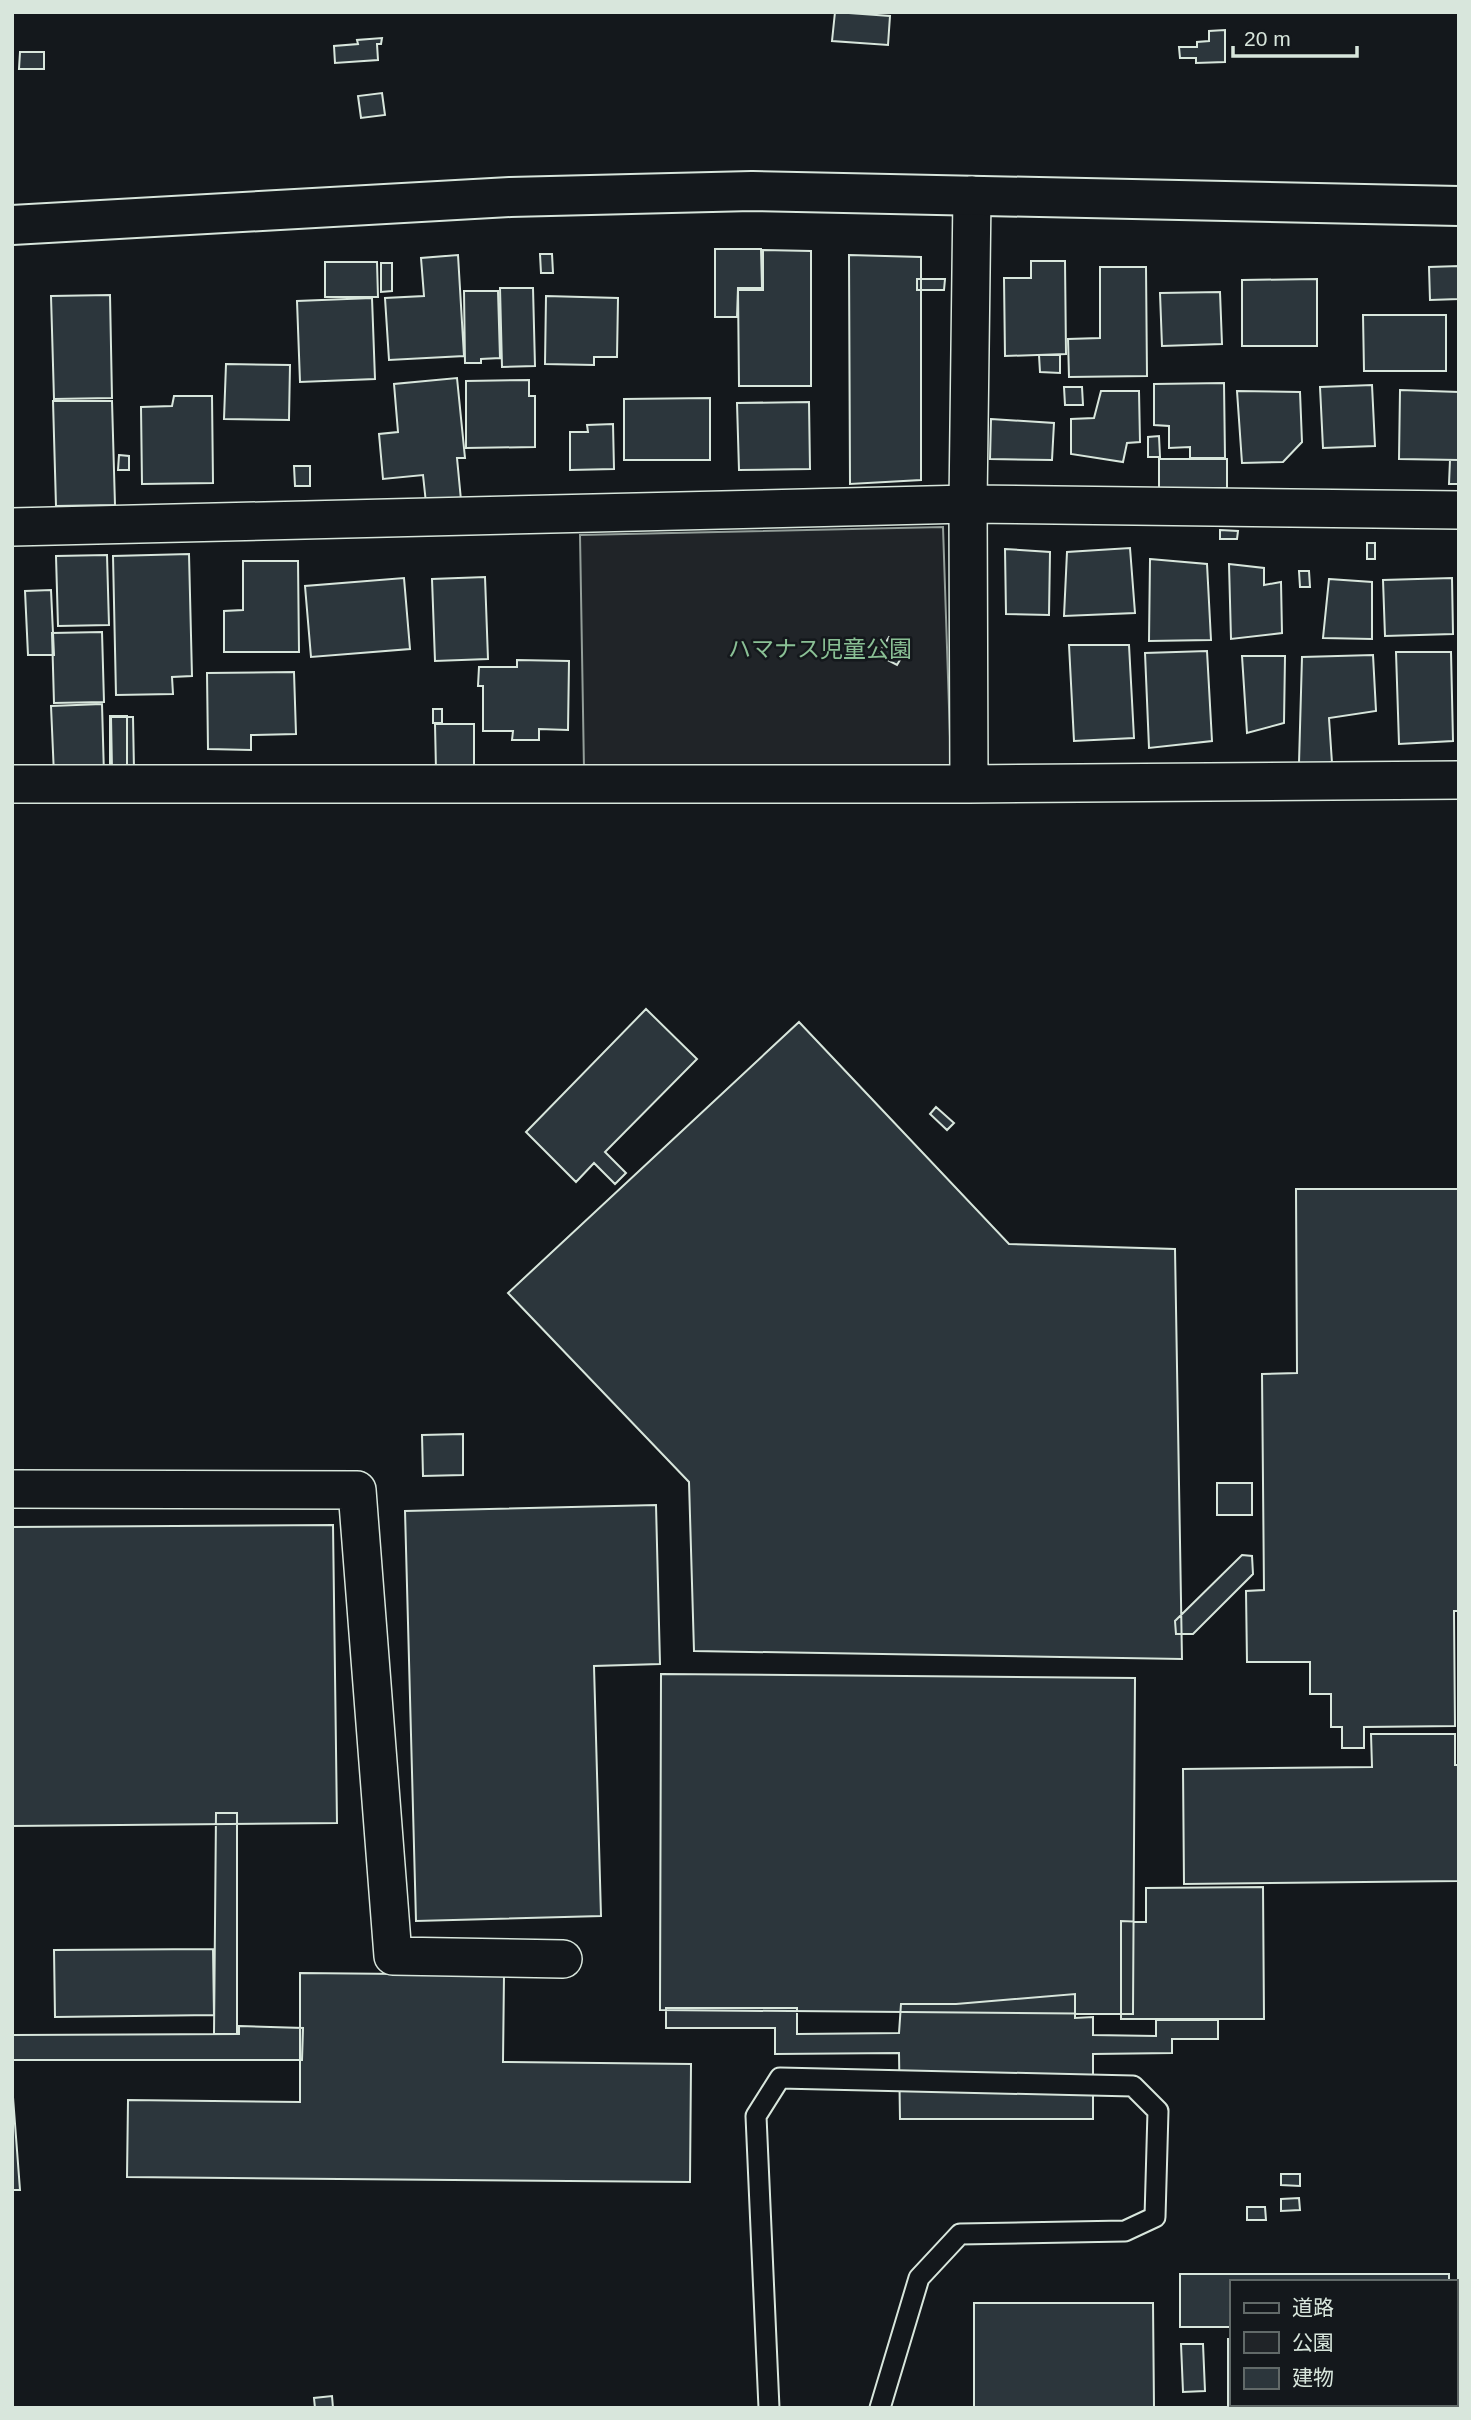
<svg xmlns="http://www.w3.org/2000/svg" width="1471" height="2420" font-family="Helvetica,'Noto Sans JP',sans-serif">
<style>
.green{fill:#202428;stroke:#939e99;stroke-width:2}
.parking{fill:#24282b;stroke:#939e99;stroke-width:2}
.building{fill:#2c363c;stroke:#d8e6dc;stroke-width:2}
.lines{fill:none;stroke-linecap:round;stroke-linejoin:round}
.lane-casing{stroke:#d8e6dc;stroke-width:23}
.street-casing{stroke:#d8e6dc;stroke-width:40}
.secondary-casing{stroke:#d8e6dc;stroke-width:42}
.lane{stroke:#14181c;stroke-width:19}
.street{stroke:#14181c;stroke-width:37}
.secondary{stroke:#14181c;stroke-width:38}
.labels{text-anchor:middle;stroke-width:5;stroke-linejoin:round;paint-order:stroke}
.park-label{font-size:23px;fill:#8ac095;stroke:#14181c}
</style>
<rect width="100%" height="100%" fill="#14181c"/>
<!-- green -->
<path class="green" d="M943,527L951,767L584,769L580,535Z"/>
<!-- parking -->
<path class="parking" d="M1455,2304H1459V2408H1398L1397,2404H1455Z"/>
<!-- building -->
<path class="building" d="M835,12L890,16L888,45L832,41Z
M1225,30V62L1196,63V58H1180L1179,47H1197V42L1209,41V31Z
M382,38L381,44H377L378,60L335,63L334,46L358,44L357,40Z
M20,52H44V69H19Z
M382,93L385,115L361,118L358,96Z
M715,249H761L762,288H738L737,317H715Z
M763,250L811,251V386H739L738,290H763Z
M540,254H552L553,273H541Z
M458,255L464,356L389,360L385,298L424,296L421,258Z
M849,255L921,257V480L850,484Z
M1031,261H1065L1066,354L1005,356L1004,278H1031Z
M325,262H377L378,297H325Z
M381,263H392V291L381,292Z
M1459,266V299L1430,300L1429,267Z
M1100,267H1146L1147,376L1069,377L1068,339L1100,338Z
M917,279H945L944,290H917Z
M1317,279V346H1242V280Z
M500,288H533L535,366L502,367Z
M464,291H498L500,358L481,359V363H465Z
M1220,292L1222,344L1162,346L1160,293Z
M110,295L112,398L54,399L51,296Z
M546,296L618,298L617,357H594V365L545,364Z
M372,298L375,379L300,382L297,301Z
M1363,315H1446V371H1364Z
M1039,355H1060V373L1040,372Z
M226,364L290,365L289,420L224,419Z
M457,378L465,458H457L461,500L426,503L423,475L383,479L379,434L398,432L394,384Z
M529,380V396H535V447L466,448V381Z
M1224,383L1225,458H1190V447L1169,448V426L1154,425V384Z
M1372,385L1375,446L1323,448L1320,387Z
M1064,387H1082L1083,405H1065Z
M1400,390L1459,392V460L1399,459Z
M1101,391H1139L1140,442L1127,443L1123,462L1071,454V419L1094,418Z
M1237,391L1300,392L1302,442L1283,462L1242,463Z
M174,396H212L213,483L142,484L141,407L172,406Z
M710,398V460H624V399Z
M53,401H112L115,505L56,506Z
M809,402L810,469L739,470L737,403Z
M991,419L1054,423L1052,460L990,459Z
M613,424L614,469L570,470V432H588L587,425Z
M1159,436L1160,457H1148V437Z
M119,455L129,456V470H118Z
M1159,459H1227V488H1159Z
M1450,460H1459V484H1449Z
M294,466H310V486H295Z
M1220,530L1238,531L1237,539H1220Z
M1367,543H1375V559H1367Z
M1130,548L1135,613L1064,616L1067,552Z
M1005,549L1050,552L1049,615L1006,614Z
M189,554L192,676L172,677L173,694L116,695L113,556Z
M107,555L109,625L58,626L56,556Z
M1150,559L1207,564L1211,640L1149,641Z
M243,561H298L299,652H224V611L243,610Z
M1229,564L1264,568V585L1281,582L1282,633L1231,639Z
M1299,571H1309L1310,587H1300Z
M485,577L488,659L435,661L432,579Z
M404,578L410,649L311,657L305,586Z
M1452,578L1453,634L1385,636L1383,580Z
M1329,579L1372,582V639L1323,638Z
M51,590L54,655H28L25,591Z
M102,632L104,702L54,703L52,633Z
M889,637L907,648L897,665L878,655Z
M1069,645H1129L1134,738L1074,741Z
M1207,651L1212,741L1149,748L1145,653Z
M1396,652H1451L1453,741L1399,744Z
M1373,655L1376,711L1329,718L1332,763H1299L1302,657Z
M1242,656H1285L1284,723L1247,733Z
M517,660L569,661L568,730L539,729V740H512L513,731H483V686H478L479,667H517Z
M294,672L296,734L251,735V750L208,749L207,673Z
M102,704L104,775H54L51,706Z
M433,709H442V723H433Z
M110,716H127V772H110Z
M111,717H133L134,770H112Z
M435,724H474V770H436Z
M646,1009L697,1059L605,1152L626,1173L615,1184L594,1163L576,1182L526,1132Z
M799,1022L1009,1244L1175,1249L1182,1659L694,1651L689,1482L508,1293Z
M936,1107L954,1123L947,1130L930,1114Z
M1296,1189H1459V1611H1454L1455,1726L1364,1727V1748H1342V1727H1331V1694H1310V1662H1247L1246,1591L1264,1590L1262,1374L1297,1373Z
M463,1434V1475L423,1476L422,1435Z
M1217,1483H1252V1515H1217Z
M656,1505L660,1664L594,1666L601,1916L416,1921L405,1511Z
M333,1525L337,1823L12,1826V1527Z
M1242,1555L1252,1556L1253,1574L1193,1634H1176L1175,1621Z
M661,1674L1135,1678L1133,2014L660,2010Z
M1371,1734H1455V1765H1459V1881L1184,1884L1183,1769L1372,1767Z
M216,1813H237V2034H214Z
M1263,1887L1264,2019H1121V1921L1146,1922V1888Z
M213,1949L214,2015L55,2017L54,1950Z
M300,1973L504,1975L503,2062L691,2064L690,2182L127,2177L128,2100L300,2102Z
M1075,1994V2018L1093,2017V2035L1156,2036V2020H1218V2039H1172V2053L1093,2054V2119H900L899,2053L775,2054V2028H666V2008H797V2034L899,2033L901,2004H956Z
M239,2026L303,2028L302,2060H12V2035L239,2034Z
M12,2084L20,2190H12Z
M1281,2174H1300V2186L1281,2185Z
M1299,2198L1300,2210L1281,2211V2199Z
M1247,2207H1265L1266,2220H1247Z
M1180,2274H1449V2282H1231V2327H1180Z
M974,2303H1153L1154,2408H974Z
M1228,2339H1231V2404H1391V2408H1228Z
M1181,2344H1203L1205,2391L1183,2392Z
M332,2396L333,2408H315L314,2398Z"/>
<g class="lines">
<!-- lane casing -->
<g class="lane-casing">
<path id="lane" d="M769,2408L756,2116L780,2078L1133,2086L1158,2111L1155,2217L1125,2231L960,2234L919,2278L880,2408"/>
</g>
<!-- street casing -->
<g class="street-casing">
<path id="street" d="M12,527L968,504L1459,510
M12,784H969L1459,780
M969,784L968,504L972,195
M12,1489L357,1490L393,1956L563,1959"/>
</g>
<!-- secondary casing -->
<g class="secondary-casing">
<path id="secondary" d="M12,225L510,197L752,191L1459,206"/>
</g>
<!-- lane -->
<use href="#lane" class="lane"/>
<!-- street -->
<use href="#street" class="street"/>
<!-- secondary -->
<use href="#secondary" class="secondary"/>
</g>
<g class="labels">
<!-- park labels -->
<g class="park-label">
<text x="820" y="657">ハマナス児童公園</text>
</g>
</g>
<!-- border -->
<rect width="1471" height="2420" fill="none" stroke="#d8e6dc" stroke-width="28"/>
<!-- legend -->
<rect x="1230" y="2280" width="228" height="126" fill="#14181c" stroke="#626a69" stroke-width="2"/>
<rect x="1244" y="2303" width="35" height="10" fill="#14181c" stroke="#626a69" stroke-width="2"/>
<text x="1292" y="2315" font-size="21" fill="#d8e6dc">道路</text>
<rect x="1244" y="2332" width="35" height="21" fill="#202428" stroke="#626a69" stroke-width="2"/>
<text x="1292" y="2350" font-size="21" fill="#d8e6dc">公園</text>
<rect x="1244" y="2368" width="35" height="21" fill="#2c363c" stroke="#626a69" stroke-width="2"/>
<text x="1292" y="2385" font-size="21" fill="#d8e6dc">建物</text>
<!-- scale -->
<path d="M1233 46v10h124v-10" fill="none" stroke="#d8e6dc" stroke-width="3.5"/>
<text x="1244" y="46" font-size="21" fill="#d8e6dc" stroke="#14181c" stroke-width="5" paint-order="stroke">20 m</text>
</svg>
